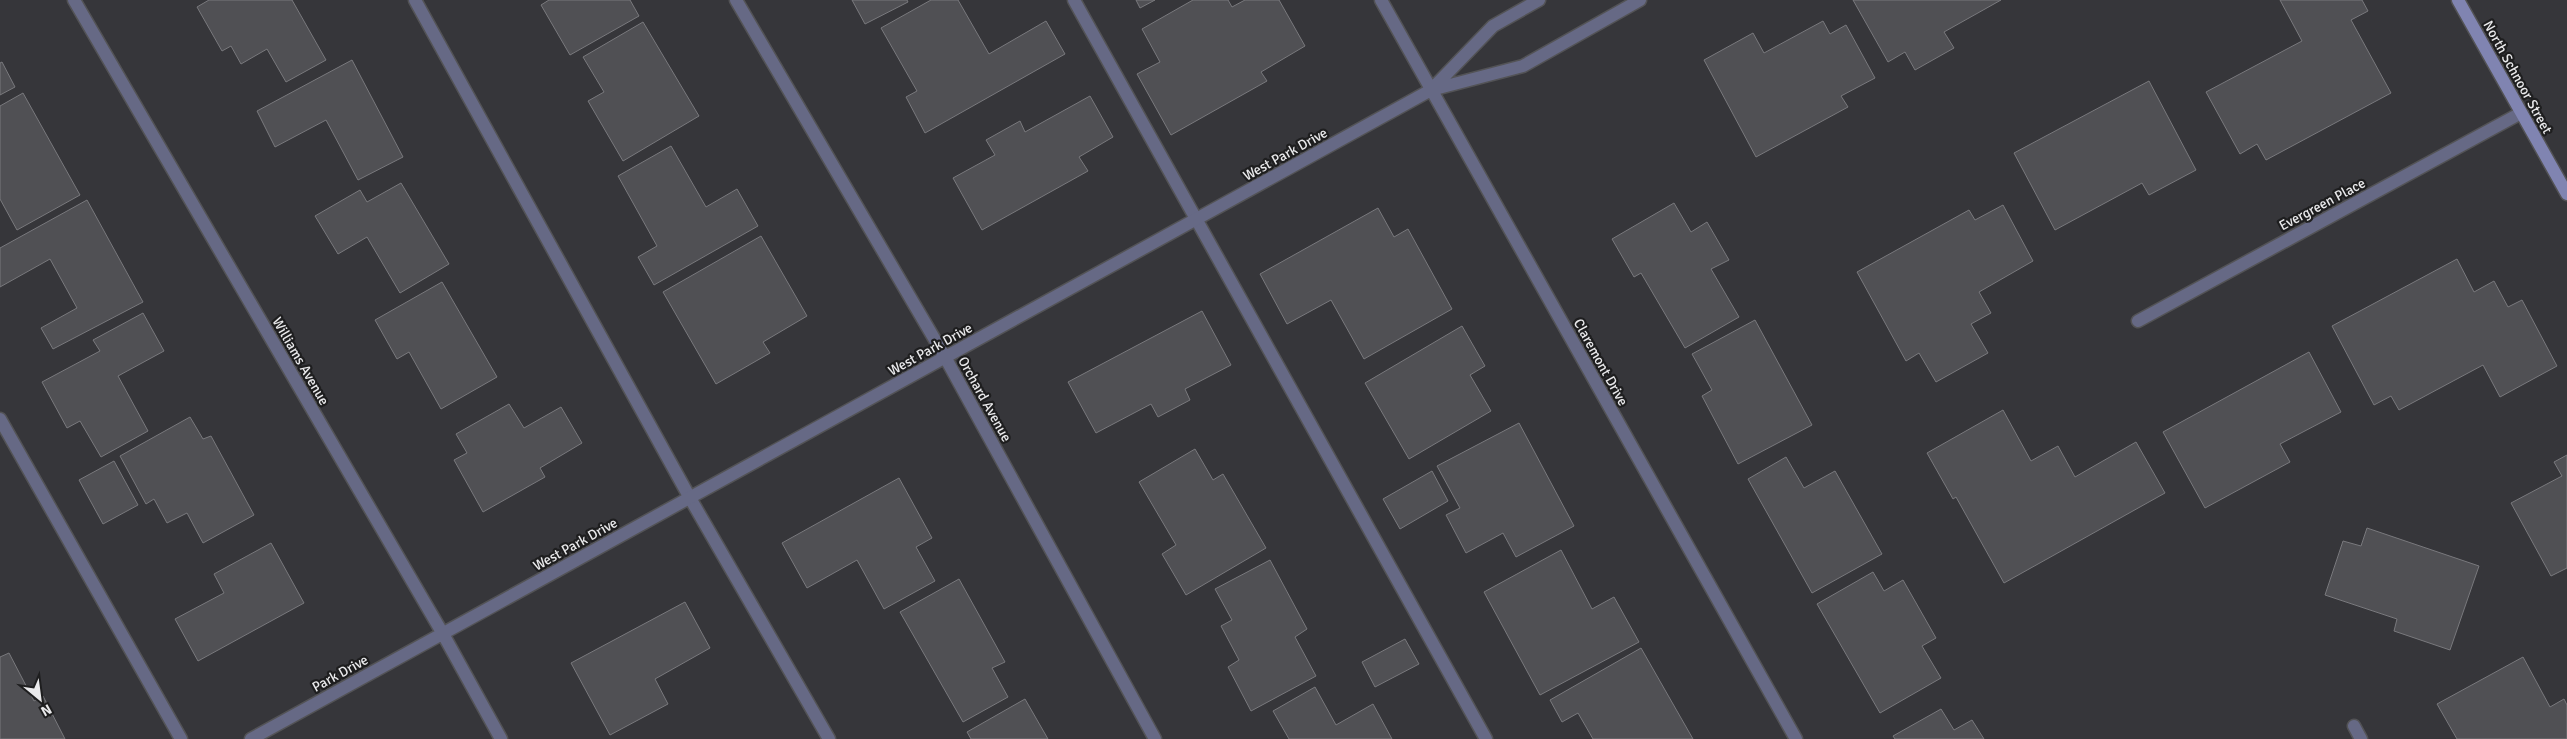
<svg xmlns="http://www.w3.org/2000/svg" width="2567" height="739" font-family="Signika,sans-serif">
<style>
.building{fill:#505054;stroke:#79797d}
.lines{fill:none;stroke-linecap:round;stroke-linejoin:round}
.lane-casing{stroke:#535356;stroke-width:15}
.street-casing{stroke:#535356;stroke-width:15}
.secondary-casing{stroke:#535356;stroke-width:15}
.lane{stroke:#666985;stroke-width:12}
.street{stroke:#666985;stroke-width:12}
.secondary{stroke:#8084b1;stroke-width:12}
.labels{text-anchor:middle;stroke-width:4.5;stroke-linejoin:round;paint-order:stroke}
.street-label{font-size:14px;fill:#eaeaec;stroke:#1e1e1f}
</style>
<rect width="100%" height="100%" fill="#36363a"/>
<!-- building -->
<path class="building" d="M209,0H292L326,60L286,82L267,49L241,64L231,46L222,51L197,7Z
M549,0H630L639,16L570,55L541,5Z
M852,0H907L908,2L865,24Z
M931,0H958L989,54L1046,21L1065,54L925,133L906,97L917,91L881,28Z
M1136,0H1155L1140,8Z
M1193,0H1228L1232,7L1245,0H1279L1305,46L1261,72L1267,81L1171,135L1137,74L1160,62L1142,29Z
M1853,0H2001L1944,32L1954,48L1915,70L1905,52L1888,62Z
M2280,0H2362L2368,11L2351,20L2391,93L2266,160L2257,144L2240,154L2206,92L2302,41Z
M1823,21L1830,34L1846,25L1875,78L1841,96L1848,107L1756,157L1704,60L1753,33L1764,53Z
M643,22L699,116L623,161L588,101L604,92L583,57Z
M352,60L403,157L358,180L326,120L275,147L257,111Z
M2,62L15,87L0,95V63Z
M2149,81L2196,170L2149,195L2142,183L2055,230L2014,153Z
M23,93L80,195L17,230L0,199V106Z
M1090,96L1113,137L1079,157L1088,171L982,230L953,178L995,155L986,140L1020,121L1025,132Z
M671,146L706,207L737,189L758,226L654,285L638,257L657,246L618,176Z
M401,183L449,264L400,293L367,237L338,254L315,216L360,190L367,202Z
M87,200L143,302L53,349L41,328L77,308L50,259L0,287V248Z
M1674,203L1691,232L1707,222L1729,260L1711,269L1739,317L1685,348L1641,273L1634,277L1612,239Z
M2003,205L2033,261L1979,292L1991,313L1971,324L1988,353L1936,382L1919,353L1906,361L1857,272L1969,210L1975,220Z
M1378,208L1394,237L1408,229L1452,309L1364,359L1331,300L1287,324L1260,274Z
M761,236L807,316L763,342L770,353L716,384L663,292Z
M2457,259L2474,292L2494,281L2508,307L2522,300L2557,366L2500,397L2483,365L2399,410L2391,396L2374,405L2332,326Z
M442,282L497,377L441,409L409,352L397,359L375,320Z
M1202,311L1231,365L1185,389L1190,400L1158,417L1151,404L1096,433L1068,382Z
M143,313L164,351L118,376L148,431L101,457L80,421L67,428L42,382L100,351L93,340Z
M1755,320L1812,425L1738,464L1702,396L1712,390L1692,354Z
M1462,326L1485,366L1470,375L1491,411L1409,459L1365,383Z
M2309,352L2341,412L2280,444L2290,462L2205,508L2163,432Z
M509,404L524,428L561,407L582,443L540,468L545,477L483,512L454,460L467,453L456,434Z
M2003,410L2031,461L2058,446L2075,477L2136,442L2165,493L2004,583L1956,497L1953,499L1927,453Z
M190,417L203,439L211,436L254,515L203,543L187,513L167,523L154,499L146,504L120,456Z
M1519,423L1574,526L1516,557L1503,533L1466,553L1446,515L1460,508L1437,466Z
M1195,449L1213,480L1223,474L1266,548L1186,595L1162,554L1176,545L1139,482Z
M2567,455V568L2551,576L2511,503L2562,476L2554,462Z
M1786,457L1804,488L1835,471L1882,554L1812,593L1748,479Z
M114,461L138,505L103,524L79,480Z
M1432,471L1448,501L1400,529L1383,499Z
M899,478L932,538L916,547L935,581L884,609L857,560L807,588L782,543Z
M2367,528L2479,566L2450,650L2394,631L2397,619L2325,595L2343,541L2361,546Z
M271,543L304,603L198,661L175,619L224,593L214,574Z
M1561,550L1592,609L1614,597L1639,642L1540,695L1484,592Z
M1270,560L1307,629L1295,637L1316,676L1251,711L1228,667L1239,660L1221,626L1232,620L1215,589Z
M1873,572L1884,591L1903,580L1936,638L1922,646L1941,678L1880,713L1817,604Z
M959,579L1005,662L992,668L1008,697L963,722L900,612Z
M685,602L710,648L655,679L668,704L610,735L571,663Z
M1405,639L1419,664L1375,687L1362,662Z
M1641,648L1693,739H1593L1578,713L1562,722L1550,700Z
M9,653L34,701L43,696L65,739H0V657Z
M2523,657L2550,707L2564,699L2567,705V739H2457L2437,704Z
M1315,687L1336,725L1373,704L1392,739H1289L1273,711Z
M1025,699L1048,739H971L967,732Z
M1941,709L1954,730L1972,720L1984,739H1895L1893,736Z"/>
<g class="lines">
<!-- lane casing -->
<g class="lane-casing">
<path id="lane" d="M415,0L690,498L829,739
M1074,0L1486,739
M0,419L181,739"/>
</g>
<!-- street casing -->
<g class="street-casing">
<path id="street" d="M74,0L443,634L501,739
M736,0L945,357L1155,739
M1381,0L1796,739
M1431,90L1493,26L1539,0
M2138,321L2521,113
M2354,726L2361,739
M251,739L1431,90L1523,66L1640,0"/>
</g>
<!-- secondary casing -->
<g class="secondary-casing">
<path id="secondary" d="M2458,0L2567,194"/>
</g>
<!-- lane -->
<use href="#lane" class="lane"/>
<!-- street -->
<use href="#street" class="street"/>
<!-- secondary -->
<use href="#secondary" class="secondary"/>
</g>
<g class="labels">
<!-- street labels -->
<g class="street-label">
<text transform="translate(2518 77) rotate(61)" y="5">North Schnoor Street</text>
<text transform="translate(1285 154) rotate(-29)" y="5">West Park Drive</text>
<text transform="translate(2322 204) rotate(-28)" y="5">Evergreen Place</text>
<text transform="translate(930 349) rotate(-29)" y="5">West Park Drive</text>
<text transform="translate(301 361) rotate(60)" y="5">Williams Avenue</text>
<text transform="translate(1601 362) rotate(61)" y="5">Claremont Drive</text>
<text transform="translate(985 399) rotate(61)" y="5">Orchard Avenue</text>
<text transform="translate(575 544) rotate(-29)" y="5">West Park Drive</text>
<text transform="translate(340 673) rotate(-29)" y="5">Park Drive</text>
</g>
</g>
<!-- north arrow -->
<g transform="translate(40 699) rotate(151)" stroke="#1e1e1f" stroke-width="4" paint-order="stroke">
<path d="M0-4L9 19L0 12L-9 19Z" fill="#eaeaec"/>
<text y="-8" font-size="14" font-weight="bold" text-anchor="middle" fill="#eaeaec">N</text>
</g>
</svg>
